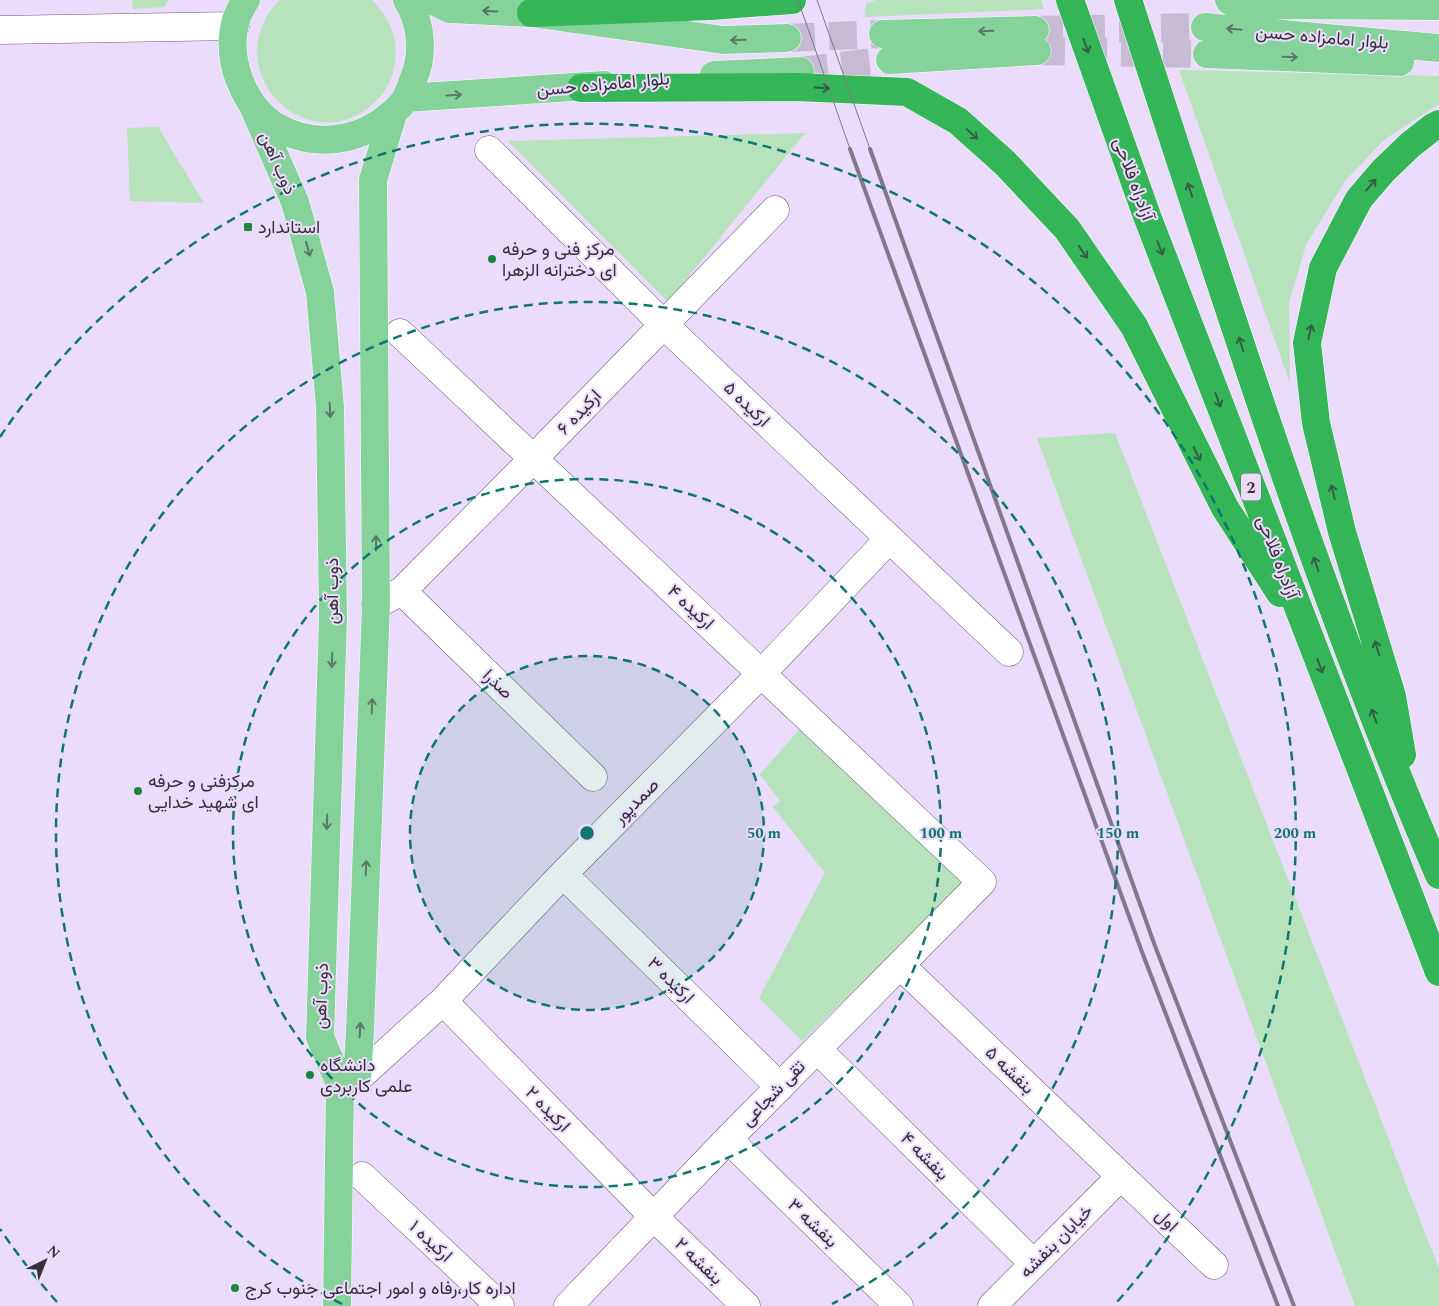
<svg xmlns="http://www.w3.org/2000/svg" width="1439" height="1306" font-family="Spectral,Vazirmatn,serif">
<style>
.green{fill:#b6e3bc}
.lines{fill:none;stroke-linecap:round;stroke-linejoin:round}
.major-tunnel{stroke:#c6bad4;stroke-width:28;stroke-dasharray:28 14;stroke-linecap:butt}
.minor-casing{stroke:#675a74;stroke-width:29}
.major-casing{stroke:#fff;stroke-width:29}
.highway-casing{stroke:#fff;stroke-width:29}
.minor{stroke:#fff;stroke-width:28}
.major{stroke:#85d39b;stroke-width:28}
.highway{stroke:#34b658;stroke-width:28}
.tram{stroke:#81788b;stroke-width:1}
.rail{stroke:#81788b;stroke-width:4}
.oneway{stroke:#597966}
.oneway2{stroke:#355f45}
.ring{fill:none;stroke:#0f766e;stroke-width:2.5;stroke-dasharray:9 6}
.poi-dot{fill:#1b853c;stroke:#eadcfa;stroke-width:2}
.labels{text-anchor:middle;stroke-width:4;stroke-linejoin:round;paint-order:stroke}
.shield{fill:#eadcfa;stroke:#6b6474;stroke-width:1}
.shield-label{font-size:16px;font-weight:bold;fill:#35303b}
.street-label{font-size:18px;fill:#35303b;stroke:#eadcfa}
.poi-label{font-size:18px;fill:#35303b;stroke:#eadcfa;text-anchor:start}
.centre{fill:#0f766e;stroke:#eadcfa;stroke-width:2.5}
.ring-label{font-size:15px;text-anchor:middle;font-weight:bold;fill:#0f766e;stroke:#eadcfa;stroke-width:4;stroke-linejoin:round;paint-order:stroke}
</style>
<rect width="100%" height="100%" fill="#eadcfa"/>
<!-- green -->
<path class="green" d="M132,0H168L164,7L133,9Z
M280,0H372C391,19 400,41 394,69C390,86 381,98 368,108C308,154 228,82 268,14C271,9 276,4 280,0Z
M876,0H1041L1044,9L865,17L866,4Z
M1179,70L1439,76V104L1385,139L1345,181L1306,245L1289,303L1290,383Z
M158,127L204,203L130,201L127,128Z
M805,133L668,302L508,141Z
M1115,433L1439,1269V1306H1355L1037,438Z
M799,730L963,883L802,1041L759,998L825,873L773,807L780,801L760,774Z"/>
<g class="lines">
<!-- major-tunnel -->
<path class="major-tunnel" d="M1035,30L1205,27
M787,38L883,34
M1037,51L1207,54
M800,71L890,60"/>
<!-- minor casing -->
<g class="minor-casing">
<path id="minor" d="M0,30L235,26
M489,150L663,324L1009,652
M400,333L982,882L728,1139L568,1306
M402,591L593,777
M376,605L402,591L533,459L775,210
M563,874L780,1087
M900,965L1214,1265
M443,1001L653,1216L746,1306
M817,1049L1034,1264
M357,1079L443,1001L563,874L761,674L889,539
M728,1139L899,1306
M362,1176L500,1306
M992,1306L1121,1176"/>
</g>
<!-- major casing -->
<g class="major-casing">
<path id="major" d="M246,0C243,5 239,11 237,17C224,56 242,106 277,127C311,146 350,143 381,122C391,115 400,108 406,98C409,92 411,86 413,80C424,56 422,23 407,0
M431,0L450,9L531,13L723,40L787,38
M1229,0L1232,2L1264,5L1439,6
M1205,27L1439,48
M883,34L1035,30
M1207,54L1400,62
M890,60L1037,51
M714,75L800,71
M406,98L604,85
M253,106L295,202L320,292L330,407L333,618L320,1037L340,1084L337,1306
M340,1084L357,1079L360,1031L376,605L373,180L393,114"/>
</g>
<!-- highway casing -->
<g class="highway-casing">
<path id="highway" d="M1070,0L1147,216L1439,972
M1128,0C1224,294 1316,590 1439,875
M531,13L711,6L792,0
M581,88L797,87L907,92L958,121L1005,163L1067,229L1134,326L1225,508L1280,593
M1402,755L1392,696L1342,532L1316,423L1307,343L1323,268L1359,199L1383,171L1410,145L1433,127L1439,124"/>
</g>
<!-- minor -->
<use href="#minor" class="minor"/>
<!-- major -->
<use href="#major" class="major"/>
<!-- highway -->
<use href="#highway" class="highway"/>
<!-- tram -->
<path class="tram" d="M798,0L850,149
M817,0L870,149"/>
<!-- rail -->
<path class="rail" d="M850,149L1142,952L1278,1306
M870,149L1155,946L1294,1306"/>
</g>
<!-- one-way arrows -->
<defs><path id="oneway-shaft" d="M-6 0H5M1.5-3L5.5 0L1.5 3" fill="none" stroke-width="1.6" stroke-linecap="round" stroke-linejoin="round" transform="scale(1.25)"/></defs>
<g class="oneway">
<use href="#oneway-shaft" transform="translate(490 11) rotate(-177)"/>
<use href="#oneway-shaft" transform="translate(1234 29) rotate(-175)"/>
<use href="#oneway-shaft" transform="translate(986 31) rotate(178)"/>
<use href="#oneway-shaft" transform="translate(738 40) rotate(178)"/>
<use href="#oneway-shaft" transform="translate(1290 57) rotate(2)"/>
<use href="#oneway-shaft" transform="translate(454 95) rotate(-3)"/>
<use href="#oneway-shaft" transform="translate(308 249) rotate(75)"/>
<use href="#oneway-shaft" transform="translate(330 410) rotate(88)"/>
<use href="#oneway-shaft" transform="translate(376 543) rotate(-90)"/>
<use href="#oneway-shaft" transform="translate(332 660) rotate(92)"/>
<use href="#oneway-shaft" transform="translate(372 706) rotate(-88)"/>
<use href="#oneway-shaft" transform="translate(327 822) rotate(92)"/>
<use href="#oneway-shaft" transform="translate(366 868) rotate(-88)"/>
<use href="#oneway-shaft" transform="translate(360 1030) rotate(-87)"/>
</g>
<g class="oneway2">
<use href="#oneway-shaft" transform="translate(1086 46) rotate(70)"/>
<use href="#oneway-shaft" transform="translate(822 88) rotate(3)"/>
<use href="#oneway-shaft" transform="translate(972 134) rotate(42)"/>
<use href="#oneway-shaft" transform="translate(1371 185) rotate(-49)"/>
<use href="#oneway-shaft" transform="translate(1190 190) rotate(-108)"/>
<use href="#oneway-shaft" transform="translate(1160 248) rotate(69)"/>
<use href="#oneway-shaft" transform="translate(1083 252) rotate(55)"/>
<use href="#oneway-shaft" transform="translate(1310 332) rotate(-77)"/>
<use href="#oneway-shaft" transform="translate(1241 344) rotate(-108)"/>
<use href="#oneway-shaft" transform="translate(1218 400) rotate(69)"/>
<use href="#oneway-shaft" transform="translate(1197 454) rotate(64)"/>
<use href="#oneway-shaft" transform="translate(1333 492) rotate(-104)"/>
<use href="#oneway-shaft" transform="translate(1316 564) rotate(-109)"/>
<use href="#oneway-shaft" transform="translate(1377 648) rotate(-107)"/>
<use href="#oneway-shaft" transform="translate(1320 666) rotate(69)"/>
<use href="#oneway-shaft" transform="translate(1374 716) rotate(-111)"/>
</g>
<!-- distance rings -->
<circle cx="587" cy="833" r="177" fill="#0f766e" fill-opacity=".12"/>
<g class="ring">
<circle cx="587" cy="833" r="177"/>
<circle cx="587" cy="833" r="354"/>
<path d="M342 1304A531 531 0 1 1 832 1304"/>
<path d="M57 1302A708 708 0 0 1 0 1229M0 437A708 708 0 1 1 1117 1302"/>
</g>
<!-- markers -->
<g class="poi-dot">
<rect x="243" y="222" width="10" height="10" rx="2.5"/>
<circle cx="492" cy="259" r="5"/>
<circle cx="138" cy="791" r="5"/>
<circle cx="310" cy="1075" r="5"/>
<circle cx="235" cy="1288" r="5"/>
</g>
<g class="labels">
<!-- shield labels -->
<rect class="shield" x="1241" y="473.5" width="20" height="27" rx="4"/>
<g class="shield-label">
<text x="1251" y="493">2</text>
</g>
<!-- street labels -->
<g class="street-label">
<text transform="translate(1322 37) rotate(5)" y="6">بلوار امامزاده حسن</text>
<text transform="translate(603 84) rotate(-5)" y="6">بلوار امامزاده حسن</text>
<text transform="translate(278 163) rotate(66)" y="6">ذوب آهن</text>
<text transform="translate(1134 179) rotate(70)" y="6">آزادراه فلاحی</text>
<text transform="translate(747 404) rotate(44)" y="6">ارکیده ۵</text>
<text transform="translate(579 412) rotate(-46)" y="6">ارکیده ۶</text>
<text transform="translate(1278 557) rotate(69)" y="6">آزادراه فلاحی</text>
<text transform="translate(332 591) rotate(-90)" y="6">ذوب آهن</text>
<text transform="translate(691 607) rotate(43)" y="6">ارکیده ۴</text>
<text transform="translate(498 684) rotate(44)" y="6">صدرا</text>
<text transform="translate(636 801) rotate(-45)" y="6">صمدپور</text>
<text transform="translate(671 980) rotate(45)" y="6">ارکیده ۳</text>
<text transform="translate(321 996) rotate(-88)" y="6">ذوب آهن</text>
<text transform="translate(1010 1070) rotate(44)" y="6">بنفشه ۵</text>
<text transform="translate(773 1093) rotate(-46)" y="6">تقی شجاعی</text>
<text transform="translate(548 1109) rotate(46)" y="6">ارکیده ۲</text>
<text transform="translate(925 1156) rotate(45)" y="6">بنفشه ۴</text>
<text transform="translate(1167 1220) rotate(44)" y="6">اول</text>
<text transform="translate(813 1223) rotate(44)" y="6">بنفشه ۳</text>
<text transform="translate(431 1241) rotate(43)" y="6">ارکیده ۱</text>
<text transform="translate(1056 1241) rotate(-45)" y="6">خیابان بنفشه</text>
<text transform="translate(699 1261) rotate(44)" y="6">بنفشه ۲</text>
</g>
<!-- poi labels -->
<g class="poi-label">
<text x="258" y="233">استاندارد</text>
<text x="502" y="255">مرکز فنی و حرفه<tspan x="502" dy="21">ای دخترانه الزهرا</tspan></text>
<text x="148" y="787">مرکزفنی و حرفه<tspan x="148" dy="21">ای شهید خدایی</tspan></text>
<text x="320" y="1071">دانشگاه<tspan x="320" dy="21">علمی کاربردی</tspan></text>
<text x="245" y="1294">اداره کار،رفاه و امور اجتماعی جنوب کرج</text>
</g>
</g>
<circle cx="587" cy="833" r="8" class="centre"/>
<g class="ring-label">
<text x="764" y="838">50 m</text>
<text x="941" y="838">100 m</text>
<text x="1118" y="838">150 m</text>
<text x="1295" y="838">200 m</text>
</g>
<!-- north arrow -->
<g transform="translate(45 1261) rotate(43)" stroke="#eadcfa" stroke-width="4" paint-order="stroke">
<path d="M0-4L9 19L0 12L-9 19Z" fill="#35303b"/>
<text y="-8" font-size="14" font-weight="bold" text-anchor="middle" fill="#35303b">N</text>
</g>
</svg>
